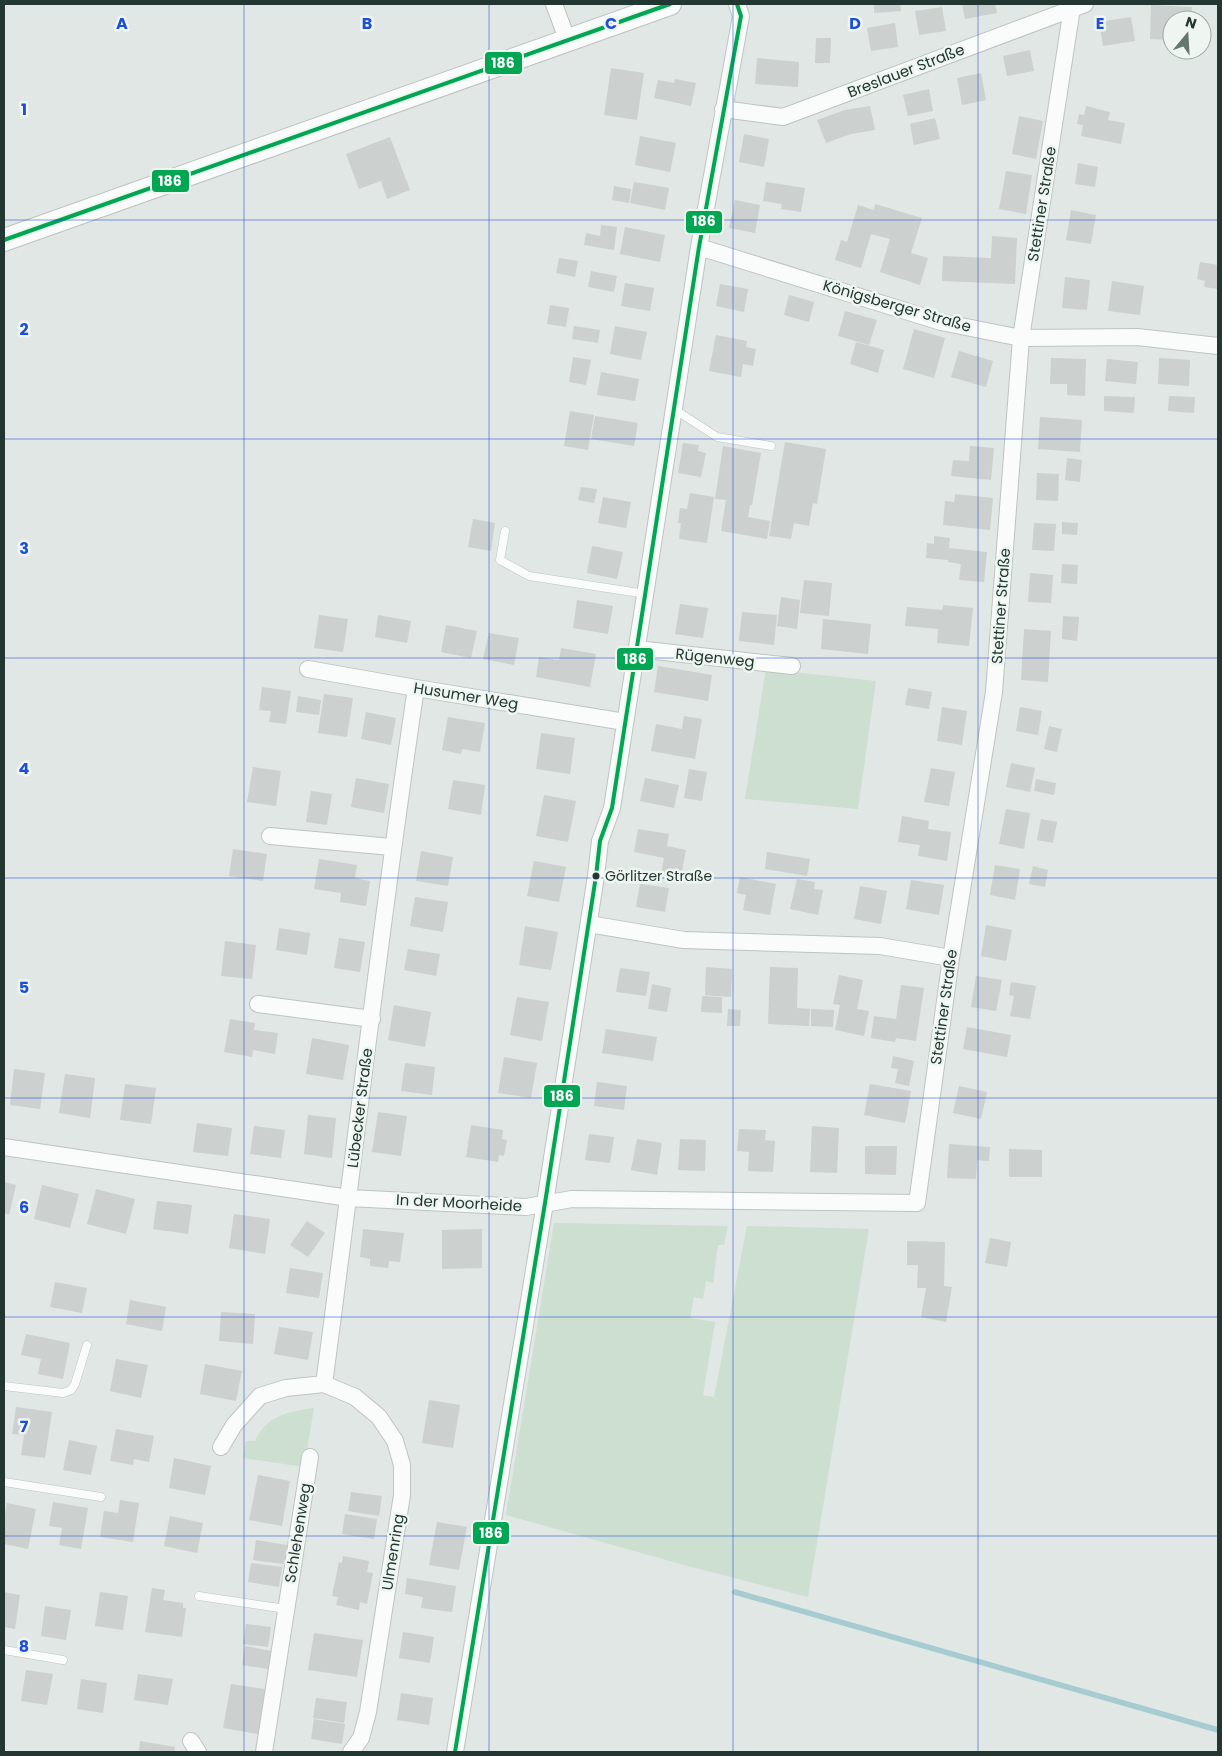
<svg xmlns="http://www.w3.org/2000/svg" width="1222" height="1756" font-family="Poppins,sans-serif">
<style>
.green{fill:#ccdfd1}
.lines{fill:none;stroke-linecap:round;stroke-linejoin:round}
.stream{stroke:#a6cbd1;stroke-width:5.5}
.building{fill:#ccd0ce}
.lane-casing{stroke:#bec4c1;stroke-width:9}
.street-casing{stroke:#bec4c1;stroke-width:18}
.secondary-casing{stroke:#bec4c1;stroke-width:24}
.lane{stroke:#fafbfb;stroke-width:8}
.street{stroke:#fafbfb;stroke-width:16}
.secondary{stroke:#fafbfb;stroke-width:22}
.bus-1-casing{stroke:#eff6f2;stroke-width:8}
.bus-1{stroke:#00a651;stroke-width:4}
.grid{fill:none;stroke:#1d4ed8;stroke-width:1;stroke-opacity:0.55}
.bus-dot{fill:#223731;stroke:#eff6f2;stroke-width:2}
.labels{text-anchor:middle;stroke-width:5;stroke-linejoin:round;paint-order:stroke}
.bus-label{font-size:14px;fill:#223731;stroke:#eff6f2;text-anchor:start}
.street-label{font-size:15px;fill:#223731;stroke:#eff6f2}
.grid-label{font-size:16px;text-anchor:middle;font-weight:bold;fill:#1d4ed8;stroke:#eff6f2;stroke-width:5;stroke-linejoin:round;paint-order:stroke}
.line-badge{stroke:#eff6f2;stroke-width:2}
.badge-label{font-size:14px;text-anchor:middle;font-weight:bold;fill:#fff}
</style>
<rect width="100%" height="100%" fill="#e1e7e4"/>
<!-- green -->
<path class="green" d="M766,669L876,681L858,809L745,799Z
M554,1223L728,1226L724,1245H718L713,1283L706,1281L703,1299L694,1297L690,1318L715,1322L703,1395L714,1397L747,1226L869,1229L808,1597L684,1565L506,1515Z
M314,1408L304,1467L243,1458L246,1441H255C266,1416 289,1411 314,1408Z"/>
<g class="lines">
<!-- stream -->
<path class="stream" d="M735,1592L1218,1730"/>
</g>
<!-- building -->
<path class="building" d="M874,4H900L901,11L874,13Z
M962,4H995L997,13L965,19Z
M1151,5L1192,7L1191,20H1172V40L1150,39Z
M942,7L946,31L919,35L915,11Z
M1131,17L1135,41L1103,46L1099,22Z
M895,23L898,47L871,51L867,28Z
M816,38H831L830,63H815Z
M1030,50L1034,71L1007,76L1003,56Z
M757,58L799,62L798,87L755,84Z
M611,68L644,73L637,120L604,115Z
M981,73L986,100L962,105L957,78Z
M675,79L696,83L691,106L654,98L658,80L674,83Z
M929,89L933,111L908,116L903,95Z
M870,106L875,130L851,134L826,143L817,120L845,110Z
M1086,106L1110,112L1108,120L1125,123L1121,144L1081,136L1083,125L1077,124L1079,114L1084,115Z
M1019,116L1043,121L1036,159L1012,154Z
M935,118L940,139L914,145L910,124Z
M744,134L769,139L764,167L739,162Z
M640,136L676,143L670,172L635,165Z
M390,137L410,190L387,199L381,181L359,189L346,154Z
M1078,163L1098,167L1095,187L1075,184Z
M1006,171L1032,175L1026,214L999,209Z
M634,182L669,188L665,210L630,203Z
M766,182L805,188L801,212L781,209L782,204L763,201Z
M614,186L631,189L629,203L612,200Z
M735,200L760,205L755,233L729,228Z
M875,204L922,218L911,253L928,258L920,285L880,272L890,239L871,234L861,268L835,260L841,240L847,242L858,205L874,210Z
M1071,210L1096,215L1091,244L1066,240Z
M601,225L617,227L614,250L584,245L586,233L600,236Z
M625,227L665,235L660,262L620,254Z
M992,236L1017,238L1015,284L942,281L943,256L991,258Z
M559,258L578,261L575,277L556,273Z
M1200,262L1218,265V289L1204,287L1205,281L1197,279Z
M591,271L617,276L614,292L588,287Z
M1065,277L1090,280L1087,310L1062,308Z
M1112,281L1144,286L1140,315L1108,311Z
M625,283L654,288L650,311L621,306Z
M720,284L748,289L744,312L716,306Z
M789,295L814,302L809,322L784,315Z
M550,305L569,308L566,327L547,324Z
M845,311L877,320L869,345L838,336Z
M574,326L600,330L598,343L572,339Z
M615,326L647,332L641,360L610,354Z
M914,329L945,338L934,378L903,369Z
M716,335L747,341L746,347L756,349L753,366L743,364L741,377L709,371Z
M856,342L884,350L878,373L850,364Z
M959,351L993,361L986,387L951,377Z
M573,357L591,360L586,385L569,382Z
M1051,358L1086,359L1085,396L1067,395V384H1050Z
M1159,358L1190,360L1189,386L1158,384Z
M1107,359L1138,362L1136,384L1105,381Z
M601,372L639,379L635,401L597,395Z
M1104,396L1135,397L1134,413L1104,411Z
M1169,396L1195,397L1194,413L1168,411Z
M570,411L594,415L588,450L564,446Z
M595,416L638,423L634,446L591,439Z
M1040,417L1082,420L1080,452L1038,449Z
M785,442L826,449L817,504L813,503L809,526L794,523L791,539L769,536Z
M683,443L699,445L698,451L706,453L701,477L678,473Z
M723,446L761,453L752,505H750L748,517L770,521L767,539L721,531L726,500L715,499Z
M970,446L994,448L991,480L951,476L953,460L969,461Z
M1067,458L1082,460L1080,482L1065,480Z
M1037,473L1059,474L1058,501L1036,500Z
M581,487L597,489L594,503L578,500Z
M690,493L714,497L707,543L679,539L681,523H678L680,508L687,509Z
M955,494L993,498L990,530L943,525L945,501L954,502Z
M603,497L631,502L626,528L598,523Z
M473,519L495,523L491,551L468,547Z
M1062,522L1078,523L1077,535L1062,534Z
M1034,523L1056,524L1054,551L1032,550Z
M934,536L950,538L949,548L987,552L984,582L959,580L961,564L948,562V560L926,558L927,543L934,544Z
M592,546L623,552L617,579L587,573Z
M1062,564L1078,565L1077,584L1061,583Z
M1030,573L1053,575L1051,603L1028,602Z
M804,580L832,583L829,616L800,613Z
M781,597L800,600L797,629L777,626Z
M577,600L613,606L608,634L573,628Z
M680,604L708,608L703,638L675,634Z
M943,605L973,608L969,646L937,643L938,629L905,626L907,607L942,610Z
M742,612L777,615L774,645L739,641Z
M319,615L348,619L343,652L314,648Z
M378,615L411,621L407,643L375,637Z
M1063,616L1079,617L1077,641L1062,639Z
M823,619L871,624L868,654L821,649Z
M446,625L477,631L471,658L441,652Z
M1024,629L1051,631L1048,682L1021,680Z
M489,633L519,638L514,665L483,659Z
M561,648L596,654L590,687L536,677L539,657L559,660Z
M658,666L712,675L708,701L654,692Z
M262,687L291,691L286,724L269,722L271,711L259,710Z
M908,688L932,692L929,709L905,705Z
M324,694L353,698L347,737L318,733Z
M298,696L321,700L319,715L296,712Z
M942,707L967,711L962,745L937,741Z
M1020,707L1042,711L1038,735L1016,731Z
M366,712L396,718L391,745L361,739Z
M684,716L702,719L695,759L651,751L656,724L682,729Z
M448,717L485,723L480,752L462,749L461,754L442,750Z
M1049,726L1062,729L1057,752L1044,749Z
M541,733L575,738L570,774L536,769Z
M1011,763L1035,768L1030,792L1006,787Z
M253,767L281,771L276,806L247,802Z
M931,768L955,772L949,806L924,802Z
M689,769L707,772L702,801L684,798Z
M356,778L389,784L384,813L351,807Z
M645,778L679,785L674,808L640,801Z
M1036,779L1056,783L1054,795L1034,791Z
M453,780L485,785L481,815L448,809Z
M311,791L332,794L327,825L306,822Z
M544,795L576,801L568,842L536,836Z
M1006,809L1030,813L1024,849L999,844Z
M902,816L929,821L928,829L951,832L947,861L918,856L920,845L898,842Z
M1041,819L1057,822L1053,843L1037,840Z
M638,829L669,834L667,846L686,850L681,876L661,873L664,858L634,852Z
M233,849L267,854L263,881L229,876Z
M421,851L453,857L448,886L416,881Z
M767,852L810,859L807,876L765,869Z
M319,859L357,865L355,878L370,881L366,906L340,902L341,893L314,889Z
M534,861L566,867L559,902L527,896Z
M995,865L1020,869L1015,900L990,895Z
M1033,866L1048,870L1045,887L1029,884Z
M740,877L776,884L770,915L743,910L746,895L737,893Z
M797,879L815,882L814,889L823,890L818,915L790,909Z
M911,880L944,885L939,915L906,909Z
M640,884L669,888L665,912L636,907Z
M860,886L887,891L881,924L854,919Z
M415,897L448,902L443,932L410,926Z
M986,925L1012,930L1006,961L981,956Z
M525,926L558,932L551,970L519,965Z
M279,928L310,933L307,955L276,950Z
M339,938L365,942L360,972L334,968Z
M225,941L256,945L252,979L221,976Z
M408,949L440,954L436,976L404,970Z
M706,967L732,969L731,997L705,995Z
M770,967L798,968L797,1008L810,1009L809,1026L768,1024Z
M620,968L650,972L646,996L616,992Z
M839,975L863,980L857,1009L869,1011L864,1036L835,1030L840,1005L833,1004Z
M976,976L1002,980L996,1011L971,1007Z
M1011,982L1036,986L1030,1019L1010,1016L1014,996L1009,995Z
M652,984L671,988L667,1012L648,1009Z
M901,985L924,988L916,1041L896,1038L895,1042L871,1038L874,1016L896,1019Z
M702,996L722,997V1013L701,1012Z
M517,997L549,1002L542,1041L510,1035Z
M394,1005L431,1012L425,1047L388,1040Z
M728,1009L741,1010L740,1026H727Z
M811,1009L834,1010L833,1027L811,1026Z
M230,1019L255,1023L254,1030L278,1033L275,1054L253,1050L252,1057L224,1052Z
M967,1027L1011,1035L1007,1057L963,1049Z
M606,1029L657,1037L653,1061L602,1053Z
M312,1038L349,1045L343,1080L306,1074Z
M893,1056L914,1061L909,1086L895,1083L898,1069L891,1068Z
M504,1057L537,1063L531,1098L498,1093Z
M405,1063L435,1067L432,1095L401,1091Z
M14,1069L45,1073L40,1109L10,1105Z
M65,1074L95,1078L90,1118L59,1113Z
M597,1082L627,1086L624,1110L594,1106Z
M125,1084L156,1088L151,1124L120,1120Z
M870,1084L911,1091L905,1123L864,1115Z
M959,1086L987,1092L981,1119L953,1113Z
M378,1112L407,1116L401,1156L372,1152Z
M308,1115L336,1118L332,1158L304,1154Z
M197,1123L232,1128L228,1156L193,1152Z
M471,1125L503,1130L502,1139L507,1140L504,1156L499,1155L498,1162L466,1157Z
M254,1126L285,1130L281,1158L250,1154Z
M812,1126L839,1128L837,1173L810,1172Z
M739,1129L766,1130L765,1140L775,1141L773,1172L748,1171L749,1152L737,1151Z
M589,1134L614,1137L610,1163L585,1160Z
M637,1139L662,1143L657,1175L631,1170Z
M680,1139L706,1140L705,1171L678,1170Z
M949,1144L990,1147L989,1161L977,1160L976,1179L947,1178Z
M865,1146H897L896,1175L865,1174Z
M1009,1149L1042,1150V1177H1009Z
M4,1182L16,1185L9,1215L4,1213Z
M42,1185L79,1194L70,1228L34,1219Z
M96,1189L135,1199L126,1234L87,1224Z
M157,1201L192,1205L188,1234L153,1229Z
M234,1214L270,1219L265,1254L229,1248Z
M307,1221L325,1233L308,1257L290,1245Z
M363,1229L404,1233L400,1262L389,1261L388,1268L370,1266V1259L360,1257Z
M482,1229V1268L442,1269V1230Z
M990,1238L1011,1242L1007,1267L985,1263Z
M907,1241L945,1242L944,1286L952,1287L946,1322L921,1317L926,1288H917L918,1265H907Z
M290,1268L323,1273L319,1298L286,1293Z
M55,1282L87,1288L82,1313L50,1307Z
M130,1300L166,1307L162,1331L126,1324Z
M221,1312L255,1314L253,1344L219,1341Z
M279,1327L313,1332L308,1360L274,1354Z
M26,1334L70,1343L63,1379L38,1374L41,1359L21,1355Z
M116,1359L148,1365L141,1398L110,1391Z
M205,1364L242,1371L236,1401L200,1394Z
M429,1400L460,1405L453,1448L422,1443Z
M16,1407L52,1412L45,1458L21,1455L24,1435L12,1434Z
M116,1429L154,1436L149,1462L134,1459L133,1465L110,1461Z
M69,1440L97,1446L91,1475L63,1470Z
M174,1458L211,1466L205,1495L169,1488Z
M258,1475L290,1481L282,1526L249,1520Z
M351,1492L382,1496L379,1516L348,1511Z
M120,1500L139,1503L133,1542L100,1537L104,1511L118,1513Z
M53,1502L88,1508L81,1549L59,1545L62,1528L49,1526Z
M7,1503L36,1509L28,1549L4,1544V1521Z
M345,1514L377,1519L374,1539L342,1534Z
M170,1516L203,1523L197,1553L164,1546Z
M437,1522L467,1527L459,1570L429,1565Z
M256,1540L287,1545L284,1564L253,1560Z
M343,1556L369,1561L367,1572L373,1573L367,1604L360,1602L359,1610L336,1605L338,1597L332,1596L339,1562L342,1563Z
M251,1563L282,1567L279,1587L248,1582Z
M407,1578L456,1586L452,1612L421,1608L423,1597L405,1594Z
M152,1588L165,1590L163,1600L183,1603V1608H186L182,1637L145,1632Z
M4,1592L20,1595L15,1629L4,1627Z
M100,1592L128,1596L123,1630L95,1626Z
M45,1606L71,1610L66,1640L41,1636Z
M246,1624L271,1627L268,1647L243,1644Z
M403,1632L434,1637L430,1663L399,1658Z
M314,1633L363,1640L357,1677L308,1670Z
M245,1646L271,1651L268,1669L242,1665Z
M26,1670L53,1674L47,1705L21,1701Z
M138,1674L173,1679L168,1705L134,1700Z
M81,1679L107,1683L103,1713L77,1709Z
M231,1684L265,1689L258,1734L223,1728Z
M401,1693L433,1698L429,1725L397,1720Z
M316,1698L347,1702L344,1723L313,1718Z
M314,1719L345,1724L342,1744L311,1739Z
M140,1741L175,1747L174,1752H139Z"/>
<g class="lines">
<!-- lane casing -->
<g class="lane-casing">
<path id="lane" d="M674,409L717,437L771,446
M505,531L500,560L529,576L646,594
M4,1386L63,1393L71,1390L75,1384L87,1345
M4,1482L101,1497
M199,1596L286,1609
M4,1650L63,1660"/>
</g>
<!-- street casing -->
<g class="street-casing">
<path id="street" d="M554,4L567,39
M723,109L783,117L1085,4
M699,247L941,322L1021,338L1137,337L1218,346
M637,649L792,666
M308,669L416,688L625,722
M270,836L392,847
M589,924L684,940L880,946L951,958
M258,1004L372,1019
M4,1147L349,1198L526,1207L572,1199L917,1203L951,958L994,692L1021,338L1072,8
M324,1384C355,1152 381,920 416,688
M221,1447L234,1425L260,1396L286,1388L324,1384L355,1397L379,1417L395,1441L402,1465V1495L368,1712L361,1738L351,1752
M191,1741L198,1752
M264,1752L310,1457
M455,1752L545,1203L596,876L600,841L612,808L699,247L741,16L737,4"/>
</g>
<!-- secondary casing -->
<g class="secondary-casing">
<path id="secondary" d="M4,240L670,4"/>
</g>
<!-- lane -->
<use href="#lane" class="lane"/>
<!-- street -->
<use href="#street" class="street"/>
<!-- secondary -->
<use href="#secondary" class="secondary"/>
<!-- bus-1 casing -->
<g class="bus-1-casing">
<path id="bus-1" d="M4,240L670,4
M455,1752L545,1203L596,876L600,841L612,808L699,247L741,16L737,4"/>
</g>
<!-- bus-1 -->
<use href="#bus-1" class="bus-1"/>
</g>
<!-- grid -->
<path class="grid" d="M244,4V1752M489,4V1752M733,4V1752M978,4V1752M4,220H1218M4,439H1218M4,658H1218M4,878H1218M4,1098H1218M4,1317H1218M4,1536H1218"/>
<!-- markers -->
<circle class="bus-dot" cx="596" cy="876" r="4.5"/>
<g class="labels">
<!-- bus labels -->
<g class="bus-label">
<text x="605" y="881">Görlitzer Straße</text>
</g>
<!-- street labels -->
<g class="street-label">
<text transform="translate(906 71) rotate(-21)" y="5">Breslauer Straße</text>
<text transform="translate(1042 204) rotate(-81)" y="5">Stettiner Straße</text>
<text transform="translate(897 306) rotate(16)" y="5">Königsberger Straße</text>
<text transform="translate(1001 606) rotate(-86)" y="5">Stettiner Straße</text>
<text transform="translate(715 658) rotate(6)" y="5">Rügenweg</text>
<text transform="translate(466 696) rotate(9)" y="5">Husumer Weg</text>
<text transform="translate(944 1007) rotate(-82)" y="5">Stettiner Straße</text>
<text transform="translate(360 1108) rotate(-83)" y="5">Lübecker Straße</text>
<text transform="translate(459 1203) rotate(3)" y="5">In der Moorheide</text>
<text transform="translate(298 1533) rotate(-81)" y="5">Schlehenweg</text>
<text transform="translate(393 1552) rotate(-81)" y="5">Ulmenring</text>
</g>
</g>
<g class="grid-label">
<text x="122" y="29">A</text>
<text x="367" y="29">B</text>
<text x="611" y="29">C</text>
<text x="855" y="29">D</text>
<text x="1100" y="29">E</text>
<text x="24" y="115">1</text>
<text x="24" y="335">2</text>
<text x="24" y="554">3</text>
<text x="24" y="774">4</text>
<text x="24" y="993">5</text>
<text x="24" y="1213">6</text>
<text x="24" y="1432">7</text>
<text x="24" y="1652">8</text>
</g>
<g class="line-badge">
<rect x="484" y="51" width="39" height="24" rx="5" fill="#00a651"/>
<rect x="151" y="169" width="39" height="24" rx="5" fill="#00a651"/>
<rect x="685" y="210" width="38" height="24" rx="5" fill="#00a651"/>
<rect x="616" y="647" width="38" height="24" rx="5" fill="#00a651"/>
<rect x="543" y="1084" width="38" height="24" rx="5" fill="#00a651"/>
<rect x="472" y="1521" width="38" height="24" rx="5" fill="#00a651"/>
</g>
<g class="badge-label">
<text x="503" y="68">186</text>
<text x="170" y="186">186</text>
<text x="704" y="226">186</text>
<text x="635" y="664">186</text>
<text x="562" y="1101">186</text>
<text x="491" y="1538">186</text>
</g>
<!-- border -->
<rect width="1222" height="1756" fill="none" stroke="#223731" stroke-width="10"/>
<!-- north arrow -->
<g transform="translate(1187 35) rotate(18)"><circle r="24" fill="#eff6f2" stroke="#9daaa5"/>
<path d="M0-4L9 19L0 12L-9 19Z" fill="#657570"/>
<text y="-8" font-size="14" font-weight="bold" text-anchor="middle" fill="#223731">N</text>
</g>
</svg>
